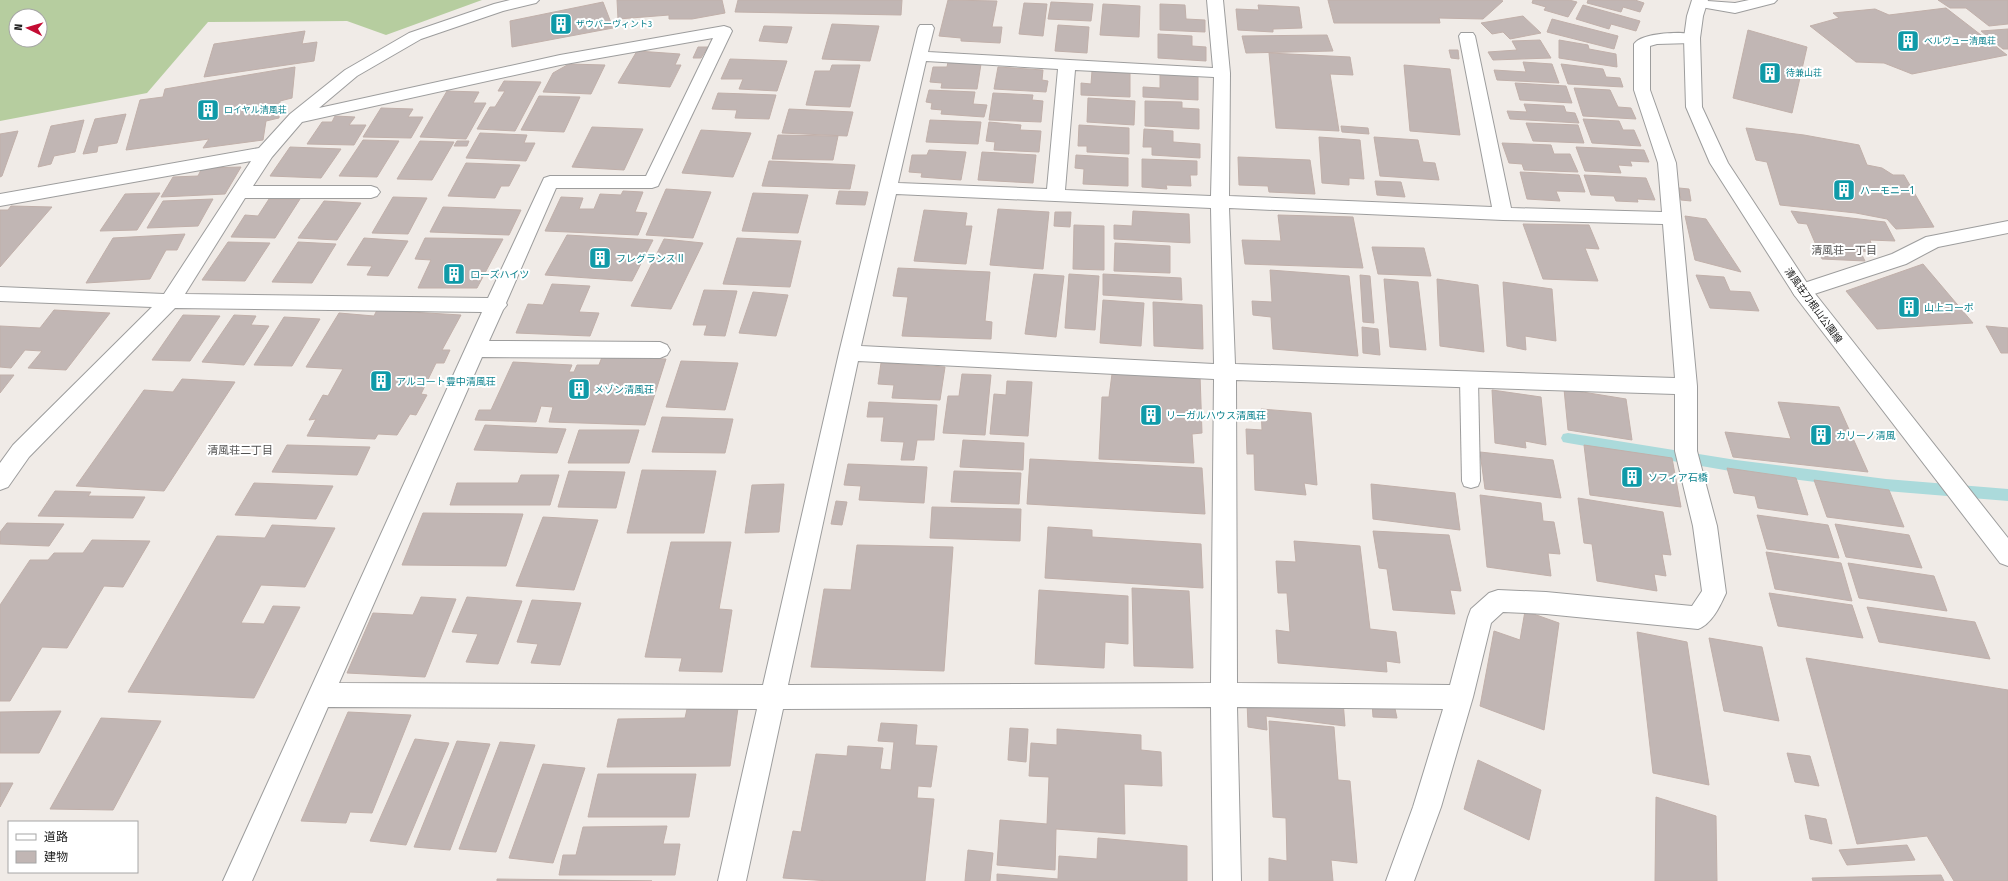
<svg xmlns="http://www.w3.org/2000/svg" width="2008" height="881" font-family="'Fira Sans Condensed','Noto Sans JP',sans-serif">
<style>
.forest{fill:#b6cd9f;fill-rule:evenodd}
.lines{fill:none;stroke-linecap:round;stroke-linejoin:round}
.stream{fill:#abdadb;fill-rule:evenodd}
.building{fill:#c1b6b4;stroke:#c1b0aa}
.service-casing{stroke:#9d9d9d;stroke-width:2}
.minor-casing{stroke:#9d9d9d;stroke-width:2}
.tertiary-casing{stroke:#9d9d9d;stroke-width:2}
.service{fill:#fff;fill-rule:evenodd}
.minor{fill:#fff;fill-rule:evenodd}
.tertiary{fill:#fff;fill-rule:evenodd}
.labels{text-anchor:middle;stroke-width:4;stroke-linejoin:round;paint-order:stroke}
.far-culture-label{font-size:9px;fill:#0d838f;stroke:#fff;text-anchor:start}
.culture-label{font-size:10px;fill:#0d838f;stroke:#fff;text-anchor:start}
.street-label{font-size:10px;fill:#202020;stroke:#fff}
.neighbourhood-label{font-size:11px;fill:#535353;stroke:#fff}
</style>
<rect width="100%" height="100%" fill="#f0ebe7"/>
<!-- forest -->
<path class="forest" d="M0,0H482L386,35L347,21L208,22L147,93L0,121ZM16,16H40V40H16Z"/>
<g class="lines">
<!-- stream -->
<path class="stream" d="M1568,433L1736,460L1886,479L2008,489V501L1886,491L1736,472L1568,443L1563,442L1561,438L1563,434Z"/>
</g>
<!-- building -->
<path class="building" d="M617,0H722L725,13L692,19H669V15L618,19Z
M738,0H902L901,15L735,12Z
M948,0L997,1L992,27H1002L1000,43L961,41V38L939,36Z
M1328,0H1501L1503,1L1483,19L1439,18L1440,23H1334Z
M1533,0H1569L1577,2L1568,17L1544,10L1546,7L1532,3Z
M1588,0H1635L1644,3L1640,12L1623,7L1621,12L1587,3Z
M1938,0H2008V24L1989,26L1966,8H1950Z
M603,2L613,28L512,47L510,21Z
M1051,2L1093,4L1091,21L1048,19Z
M1024,3L1047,4L1043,36L1019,34Z
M1103,4L1140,6L1139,37L1100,35Z
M1160,4L1185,5L1186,19L1205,20V32L1160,30Z
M1258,5L1299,7L1302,28L1273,29V32L1238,30L1236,9L1259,10Z
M1583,5L1640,21L1636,31L1611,24L1609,29L1576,19Z
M1946,8L2007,55L1912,74L1884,63L1856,62L1810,26L1839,18L1833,13L1875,9L1889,15Z
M1523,16L1541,33L1510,39L1503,32L1492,34L1481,23Z
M1552,19L1618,36L1614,49L1547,32Z
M832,24L879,26L870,61L822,59Z
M1058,25L1089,27L1087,53L1055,51Z
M764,26L792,27L787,43L759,41Z
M2008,29V49H2003L1981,31Z
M1748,30L1807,47L1792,113L1733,98Z
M305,31L302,44L317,42L314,61L204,77L214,44Z
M1158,34L1192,36V46L1206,47V61L1158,58Z
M1327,35L1333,51L1246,53L1242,36Z
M1540,40L1551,58L1493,60L1488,52L1517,50L1512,41Z
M1559,40L1588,45L1589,49L1616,54L1617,67L1559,58Z
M698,47H708L701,58H693Z
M1449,50H1458L1459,59L1451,58Z
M637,51L680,54L675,65H681L670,87L618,83Z
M1269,53L1350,57L1353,75L1330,74L1339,131L1276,128Z
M730,59L787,61L777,91L739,89L743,79H721Z
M948,62L981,64L977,89L941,88L942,83L930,82L933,67H947Z
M1523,62L1552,64L1559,83L1497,80L1494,70L1526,72Z
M569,64L605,65L591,94L543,92L553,73Z
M1561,64L1603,69L1606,77L1620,78L1623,87L1568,84Z
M832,65H860L850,107L806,105L815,71H830Z
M1404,65L1450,69L1460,135L1410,131Z
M295,67L292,98L280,101L279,118L266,121L263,140L203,148L209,139L126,150L140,100L163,97L165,89Z
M998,67L1043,70L1042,80L1048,81L1046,92L994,89Z
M1092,71L1130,73V97L1081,95V83L1091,84Z
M1160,74L1198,76V100L1143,97V87L1160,88Z
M504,81L541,82L515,131L477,129L490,107H495L505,91H498Z
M1515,83L1566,86L1572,103L1520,100Z
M1574,88L1610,90L1618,107L1631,108L1636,119L1583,116Z
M929,90L975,92L973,104L987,105L984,117L941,114L942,110L931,109L932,103L926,102Z
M447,91L479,92L473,103H486L466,139L420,137Z
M718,93L776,95L769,119L735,118L737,110L712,109Z
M993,93L1033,95L1032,100L1043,101L1041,122L989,120Z
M539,96L580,97L564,132L521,130Z
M1088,98L1135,101L1134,125L1087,122Z
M1145,101L1182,102V108L1199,109V129L1145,126Z
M1524,104L1564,106L1566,112L1575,113L1579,123L1510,119L1507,111L1527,112Z
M381,108L413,109L408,117H423L411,138L363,137Z
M789,109L853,112L847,136L782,133Z
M126,114L117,143L98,146L97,152L83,154L95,119Z
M335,116L355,117L349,125H366L354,145L307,144L322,122H332Z
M1583,119L1619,121L1623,130H1634L1641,146L1592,143Z
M84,120L75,152L54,156L51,164L38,167L51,126Z
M930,120L981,122L978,144L926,142Z
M989,122L1021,125L1020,130L1041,131L1039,152L994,150L995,142L986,141Z
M1526,123L1578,125L1584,143L1533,141Z
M1079,125L1129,128V154L1087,152V146H1078Z
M1341,126L1368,128L1369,134L1342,132Z
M592,127L643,129L624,170L572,167Z
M1746,128L1804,135L1859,145L1867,165L1882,168L1893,175H1904L1934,227L1896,229L1887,219L1856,213L1780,205L1767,162L1756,160Z
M1144,129L1173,131V142L1200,144V158L1152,155V147H1143Z
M701,130L751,133L733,177L682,173Z
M18,131L2,176L0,177V134Z
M480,133L527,135L524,143H535L526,161L466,158Z
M778,135L838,136L833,160L772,159Z
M1319,137L1360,140L1364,179L1349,178V185L1322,183Z
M1374,137L1418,140L1423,162L1435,163L1439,180L1380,176Z
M363,140L399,141L377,177L339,176Z
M420,141L454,142L432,180L397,179Z
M457,141H469L467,146H454Z
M1502,143L1551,145L1554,154H1570L1578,172L1524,170L1522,164L1509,163Z
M290,147L341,149L321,178L270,176Z
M1576,147L1644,150L1649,162L1630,161L1632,166L1618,165L1621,173L1585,171Z
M929,150L966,152L961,180L921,177L922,173L909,172L912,155H927Z
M982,152L1036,155L1033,183L978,180Z
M1076,155L1128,158V186L1083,184L1084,169L1075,168Z
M1238,157L1310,160L1315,194L1269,192L1268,186L1239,185Z
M1142,159L1197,161V175H1190L1191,186L1166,185L1167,189L1142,187Z
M769,161L855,165L850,189L762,186Z
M466,163L520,165L509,186H501L495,198L448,196Z
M241,167L225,194L161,197L173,177L198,176L202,168Z
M1520,172L1579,175L1585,192L1556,191L1560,201L1527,199Z
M1584,175L1646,178L1655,200L1637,199L1638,202L1616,201L1614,196L1591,195Z
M1375,181L1401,182L1405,197L1377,195Z
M1679,188L1689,189L1691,201L1681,200Z
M666,189L711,192L693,238L646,235Z
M623,191L643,192L635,212L647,213L638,235L545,231L561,197L583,198L579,209H594L600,194L621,195Z
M839,191L868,192L865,205L836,204Z
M160,193L137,230L100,231L125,194Z
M753,193L808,195L798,233L742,231Z
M393,197L427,198L408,234L372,233Z
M213,199L198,226L147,228L163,201Z
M269,199H300L275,238L231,237L245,215L258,216Z
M324,201L361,203L337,240L298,238Z
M11,206L52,207L0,267V210H8Z
M443,207L521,210L509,235L430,232Z
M998,209L1049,212L1043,269L990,265Z
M924,210L967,213L965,226H972L966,264L914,261Z
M1133,211L1189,214L1190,243L1114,239V225L1132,226Z
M1791,211L1885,222L1895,241L1870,240L1874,252L1860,251L1865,261L1822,259L1807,224L1798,223Z
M1055,212H1071L1070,227L1054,226Z
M1278,215L1353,217L1363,268L1245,264L1242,240L1281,241Z
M1685,216L1706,219L1741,272L1695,260Z
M1523,224L1589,225L1599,249L1585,248L1598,281L1543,279Z
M1074,225L1104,226V270L1073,269Z
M185,234L177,250H166L150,279L86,283L113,238Z
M567,235L653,240L632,281L545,275Z
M364,238L408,241L388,276L367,275L372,266L347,265Z
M425,238L503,239L477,288H418L431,260L415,259Z
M737,238L801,241L790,287L723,284Z
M664,239L703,243L671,309L631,306Z
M228,242L270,243L245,281L202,280Z
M298,242L336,244L312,283L272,282Z
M1115,243L1170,246V273L1114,271Z
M1372,247L1424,248L1431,276L1378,274Z
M1923,264L1973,323L1877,329L1846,291Z
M898,268L990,272L985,321L992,322L991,339L902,336L908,297L893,296Z
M1270,270L1349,276L1358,356L1273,349L1271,317L1253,315L1252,301L1272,302Z
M1034,274L1064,276L1056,337L1025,334Z
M1069,274L1099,276L1095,330L1065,328Z
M1103,274L1181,278L1182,300L1103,295Z
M1360,275L1370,276L1374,323L1363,322Z
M1696,275L1724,277L1730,291L1750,292L1759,311L1710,308Z
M1384,279L1418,282L1426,350L1390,347Z
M1437,279L1478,285L1484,352L1440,346Z
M1503,282L1552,289L1556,341L1525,336L1526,350L1507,346Z
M552,284L590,286L579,312L599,313L590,336L516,333L528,304L543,305Z
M704,290L737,291L725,336L704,335L707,325H693Z
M753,292L788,295L776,336L739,333Z
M1103,300L1144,303L1141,346L1100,343Z
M1153,302L1202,305L1203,349L1154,346Z
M54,310L110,313L66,370L28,368L42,351L25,350L11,368L0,367V326L40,328Z
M377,310L461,315L442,350H450L444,363H436L421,394L427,395L416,415L410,414L397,435L378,434L375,439L307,436L316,419L309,420L323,395L328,396L343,369L306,367L339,313L374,316Z
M183,315L220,316L190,361L152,360Z
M234,315L256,316L251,325L269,326L244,365L202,362Z
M284,317L320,319L292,366L254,365Z
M1986,326L2008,328V353H2001Z
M1362,327L1378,329L1380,355L1363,353Z
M602,357L666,359L645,425L549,422L553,407L541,406L536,422L475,420L479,410H491L513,362L572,365L569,372H574L577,365H599Z
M681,361L738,363L725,410L666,407Z
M881,363L945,367L940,400L892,398L894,385L878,384Z
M1116,371L1200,375L1202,433L1192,434L1194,463L1099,459L1102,397H1109L1112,374Z
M962,374L991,375L985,435L943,433L948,396H959Z
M0,375H14L0,393Z
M182,379L235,382L164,491L76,486L144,390L173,392Z
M1007,381L1032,382L1028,436L990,434L994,394L1006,395Z
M1564,389L1626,399L1632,440L1568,430Z
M1492,390L1541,397L1546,445L1525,441L1526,448L1495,443Z
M869,402L937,405L934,440H917L914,460H901L904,442L881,441L884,417H867Z
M1778,402L1839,407L1868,472L1733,457L1725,432L1791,439Z
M1261,409L1311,413L1317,485L1304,483L1306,495L1255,490L1254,454H1247L1246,429L1262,430Z
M662,417L733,419L725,453L652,452Z
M485,425L566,429L557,453L474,450Z
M579,430H639L629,463H568Z
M963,440L1024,443L1023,470L960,467Z
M287,445L370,447L357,475L272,472Z
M1584,445L1672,458L1681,507L1590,495Z
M1480,452L1553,460L1561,498L1485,489Z
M1030,459L1202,468L1205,514L1027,504Z
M848,464L927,467L924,503L859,500L861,486L844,485Z
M1727,468L1796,478L1808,515L1758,508L1755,496L1734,493Z
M642,470L716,471L704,533H627Z
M569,471L625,472L616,508L558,507Z
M954,471L1021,473L1019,504L951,502Z
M521,475H559L550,505H450L457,483H518Z
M1814,480L1889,490L1904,527L1827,517Z
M254,483L333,486L316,519L235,515Z
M784,484L779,532L745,533L752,485Z
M1371,484L1455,493L1460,530L1373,519Z
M55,491L91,492L88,496L145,497L133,518L38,516Z
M1480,495L1541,503L1543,521L1554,522L1560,554L1548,553L1551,576L1487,567Z
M1578,498L1663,512L1671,555L1662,554L1666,576L1654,574L1657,591L1597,581L1592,544L1584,543Z
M836,501L847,502L842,525L831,524Z
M932,507L1021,509L1020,541L930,538Z
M423,513L523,514L506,566L402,565Z
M1757,515L1828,525L1839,558L1767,549Z
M543,517L598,520L574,590L516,586Z
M7,523L64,524L49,546L0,544V532Z
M1835,524L1909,535L1922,568L1846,557Z
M272,525L335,528L305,587L261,585L241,623L264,624L273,606L300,607L254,698L128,692L217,536L265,538Z
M1048,527L1092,530V537L1201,544L1203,588L1045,578Z
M1373,531L1449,535L1461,591L1450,590L1455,614L1393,610L1387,569L1379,568Z
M92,540L150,541L123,587L104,586L67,648L42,647L10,701H0V605L30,560H48L54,553H83Z
M1294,541L1360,546L1370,629L1396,632L1400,663L1386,661L1387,672L1278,663L1276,630L1290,632L1287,593H1278L1276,561L1296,562Z
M671,542H731L719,609L732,610L722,672L679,671L682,658L645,657Z
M857,545L953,547L944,671L811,667L824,589L851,590Z
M1766,552L1841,563L1852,601L1775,589Z
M1848,563L1934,576L1947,611L1859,598Z
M1132,588L1189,591L1193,668L1134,666Z
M1039,590L1128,596V644L1105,642L1104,668L1035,664Z
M1769,593L1852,605L1863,638L1778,626Z
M421,597L456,599L425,677L347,673L373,613L413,615Z
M467,597L522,601L498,664L466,662L478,634L452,632Z
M532,600L581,603L560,665L531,663L538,644L517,642Z
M1867,607L1975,622L1990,659L1879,642Z
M1525,611L1559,623L1544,730L1480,706L1494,631L1520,640Z
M1637,632L1687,642L1709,785L1653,773Z
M1709,638L1762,647L1779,721L1724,711Z
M1806,658L2008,690V881H1954L1927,836L1857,844Z
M1247,701H1343L1345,726L1266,716L1267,730L1248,727Z
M1372,702L1394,704L1397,718L1373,717Z
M738,708L730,766L607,767L618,719L685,718L687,709Z
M61,711L39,753H0V712Z
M348,712L411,715L372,813L350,812L346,823L301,821Z
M101,718L161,721L113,810L50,809Z
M1269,721L1334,727L1338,780L1350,781L1357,863L1331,860L1333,881H1269V858L1287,861L1286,818L1273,817Z
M881,723L917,725L915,745L937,746L931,787L918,786L917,798L934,799L925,881H830L783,878L793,831L801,832L816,754L847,756L848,746L883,748L880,769L891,770L894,742L878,741Z
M1010,728L1028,729L1026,762L1008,760Z
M1057,729L1141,735V750L1161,752L1162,786L1124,784L1125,834L1056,829L1055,870L997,865L1000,820L1047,824L1049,777L1029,776L1031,743L1057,745Z
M415,739L449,743L406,845L370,841Z
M457,741L490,744L450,850L414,847Z
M500,742L535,745L496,852L459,849Z
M1787,753L1810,756L1819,786L1795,782Z
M1478,760L1541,790L1529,840L1464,809Z
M543,764L585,768L553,863L509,858Z
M598,774H696L689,817H588Z
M0,783H13L0,807Z
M1656,797L1716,816L1717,881H1655Z
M1805,815L1826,819L1832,844L1810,839Z
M667,826L663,844H680L675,875H559L563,855H576L583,827Z
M1098,838L1187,846V881H997V874L1058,879L1059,856L1097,859Z
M1907,845L1915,860L1847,865L1839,850Z
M968,850L993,853L990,881H965Z
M1941,875L1944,881H1813L1812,878Z
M497,879L652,881H497Z"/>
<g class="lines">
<!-- service casing -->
<g class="service-casing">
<path id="service" d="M1469,373L1475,374L1478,379L1480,481L1478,486L1471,488L1464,486L1462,481L1460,379L1463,374Z"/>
</g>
<!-- minor casing -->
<g class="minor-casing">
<path id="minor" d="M510,0H539L536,3L503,11L421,39L357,76L319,108L560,55L724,26L730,28L732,31L658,186L652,188H556L506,303L507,305L503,310L489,341L660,342L667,345L670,350L667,355L660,358L482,357L339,683L763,685L839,353L918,28L920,25H932L934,28L928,52L1213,68L1207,0H1223L1230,73L1229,196L1492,207L1459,36L1461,33H1473L1475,36L1511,208L1662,212L1658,163L1634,90V44C1642,32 1684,31 1698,35L1700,38L1698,41L1692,43L1657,44L1650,46V90L1676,163L1697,386V451L1717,526L1726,593C1720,606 1712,624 1698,629L1546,614L1503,612L1491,623L1473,697L1441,807L1414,881H1386L1413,807L1443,709L1237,707L1241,881H1213L1211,707L783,709L746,881H718L757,709L328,707L252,881H223L482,312L175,308L29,457L8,487L0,490V463L13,445L152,307L0,301V287L164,294L251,161L0,206V194L259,148L290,114L345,70L409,33L494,4ZM713,38L646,176H550L544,178L488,298L185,294L245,198H371L377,196L380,192L377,188L371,186H253L272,157L302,122L560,65ZM926,61L1058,69L1047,189L898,183ZM1075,70L1214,77L1211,196L1065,190ZM896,194L1211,208L1214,364L861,346ZM1229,208L1503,220L1663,224L1675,378L1235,364ZM858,361L1214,379L1211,683L788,685ZM1236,380L1675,394V451L1693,526L1702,591L1692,606L1546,592L1498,590L1489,593L1471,609L1468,617L1450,685L1237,683Z
M1694,0L1735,3L1749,0H1777L1774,3L1735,13L1695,6L1692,3Z
M2008,221V233L1938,247L1906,264L1802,298L1795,296L1792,291L1795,286L1892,254L1926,237Z"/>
</g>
<!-- tertiary casing -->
<g class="tertiary-casing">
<path id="tertiary" d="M1692,0H1708L1703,16L1700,38L1702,107L1728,163L1809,286L2008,538V566L2000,563L1795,296L1710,163L1686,107L1684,38L1687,16Z"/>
</g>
<!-- service -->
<use href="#service" class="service"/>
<!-- minor -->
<use href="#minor" class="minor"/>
<!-- tertiary -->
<use href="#tertiary" class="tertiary"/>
</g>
<!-- icons -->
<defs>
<g id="building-square" transform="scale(1.15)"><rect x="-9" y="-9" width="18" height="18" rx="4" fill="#0f9aa8" stroke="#fff"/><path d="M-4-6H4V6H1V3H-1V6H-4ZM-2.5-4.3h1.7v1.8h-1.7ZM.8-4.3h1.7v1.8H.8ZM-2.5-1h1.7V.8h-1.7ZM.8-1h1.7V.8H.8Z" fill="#fff"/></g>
</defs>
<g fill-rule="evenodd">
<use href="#building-square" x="561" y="24"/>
<use href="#building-square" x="1908" y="41"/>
<use href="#building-square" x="1770" y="73"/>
<use href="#building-square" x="208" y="110"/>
<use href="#building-square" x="1844" y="190"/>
<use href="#building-square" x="600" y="258"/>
<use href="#building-square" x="454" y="274"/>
<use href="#building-square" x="1909" y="307"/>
<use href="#building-square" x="381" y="381"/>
<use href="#building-square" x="579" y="389"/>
<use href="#building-square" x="1151" y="415"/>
<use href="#building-square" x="1821" y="435"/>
<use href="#building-square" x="1632" y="477"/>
</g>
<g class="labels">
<!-- far-culture labels -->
<g class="far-culture-label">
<text x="576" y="27">ザウバーヴィント3</text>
<text x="1924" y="44">ベルヴュー清風荘</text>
<text x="1786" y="76">待兼山荘</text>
<text x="224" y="113">ロイヤル清風荘</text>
</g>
<!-- culture labels -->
<g class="culture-label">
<text x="1860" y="194">ハーモニー1</text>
<text x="616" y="262">フレグランスⅡ</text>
<text x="470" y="278">ローズハイツ</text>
<text x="1924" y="311">山上コーポ</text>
<text x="396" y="385">アルコート豊中清風荘</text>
<text x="594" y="393">メゾン清風荘</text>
<text x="1166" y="419">リーガルハウス清風荘</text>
<text x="1836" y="439">カリーノ清風</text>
<text x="1648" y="481">ソフィア石橋</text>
</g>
<!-- street labels -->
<g class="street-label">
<text transform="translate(1814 305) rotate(54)" y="4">清風荘刀根山公園線</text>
</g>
<!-- neighbourhood labels -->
<g class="neighbourhood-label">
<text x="1844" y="254">清風荘一丁目</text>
<text x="240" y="454">清風荘二丁目</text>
</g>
</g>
<!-- legend -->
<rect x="8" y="821" width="130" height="52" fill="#ffffff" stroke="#a6a6a6"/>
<rect x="16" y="834" width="20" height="6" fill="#ffffff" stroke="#a6a6a6"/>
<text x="44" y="841" font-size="12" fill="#202020">道路</text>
<rect x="16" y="851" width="20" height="12" fill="#c1b6b4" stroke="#a6a6a6"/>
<text x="44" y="861" font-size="12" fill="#202020">建物</text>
<!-- north arrow -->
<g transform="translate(28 28) rotate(275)"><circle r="19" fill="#ffffff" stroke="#a6a6a6"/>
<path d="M0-3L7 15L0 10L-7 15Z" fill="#c40c33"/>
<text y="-6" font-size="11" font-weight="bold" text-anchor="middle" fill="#202020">N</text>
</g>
</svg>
